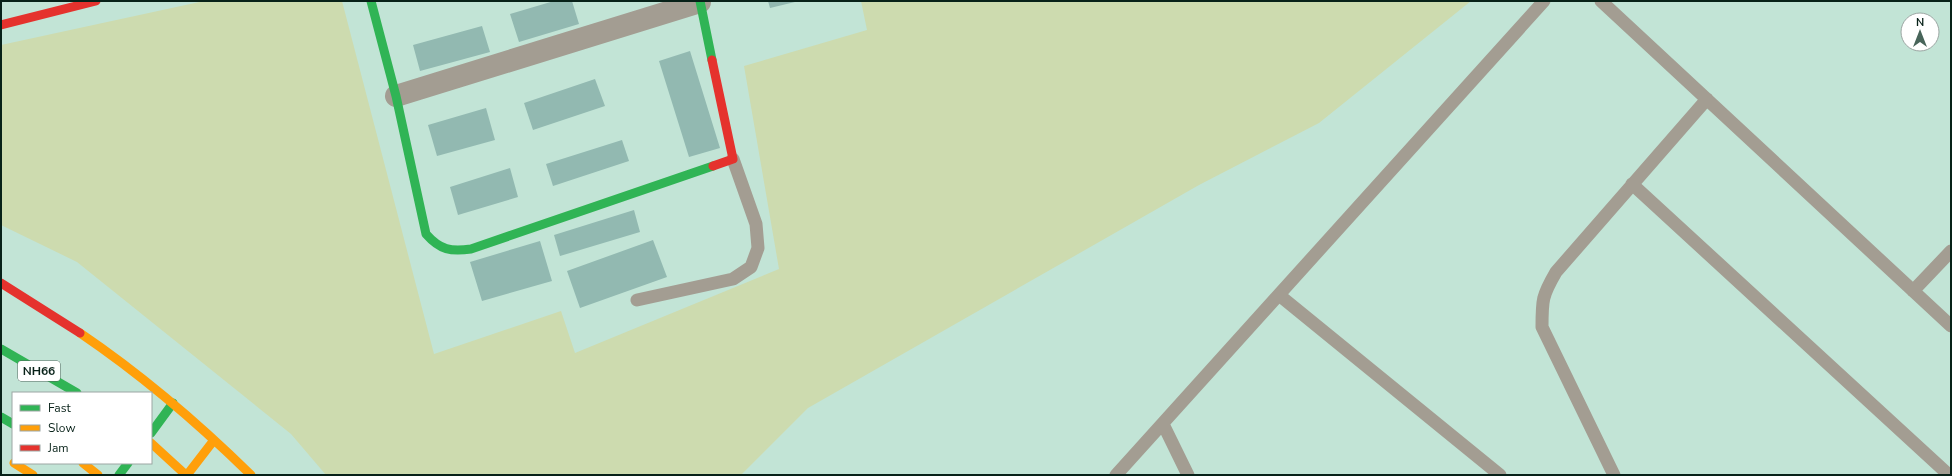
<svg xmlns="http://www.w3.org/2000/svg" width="1952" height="476" font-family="'Nunito Sans',sans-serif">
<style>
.green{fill:#cddbaf}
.building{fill:#92b9b1}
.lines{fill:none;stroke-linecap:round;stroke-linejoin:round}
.lane{stroke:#a39d92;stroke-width:13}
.street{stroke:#a39d92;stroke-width:22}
.fast{stroke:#30b455;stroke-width:9}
.slow{stroke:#ff9f0a;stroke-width:9}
.jam{stroke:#e5322d;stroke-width:9}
.labels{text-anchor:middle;stroke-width:3;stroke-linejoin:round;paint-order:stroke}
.shield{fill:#fff;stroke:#51645d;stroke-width:1}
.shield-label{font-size:12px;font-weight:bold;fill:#072118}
</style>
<rect width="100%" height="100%" fill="#c2e4d6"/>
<!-- green -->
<path class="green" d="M204,1H342L434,354L561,311L575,353L779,269L744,66L867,30L861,1H1471L1319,123L1199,185L808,408L741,475H326L291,434L77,262L1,225V45Z"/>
<!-- building -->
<path class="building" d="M554,1H572L579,24L519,42L510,14Z
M768,1H795V2L770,8Z
M482,26L490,52L420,71L413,45Z
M690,51L720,148L689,157L659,61Z
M595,79L605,106L533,130L524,103Z
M486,108L495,140L437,156L428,125Z
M622,140L629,161L553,186L546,164Z
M510,168L518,197L458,215L450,187Z
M634,210L640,232L560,256L554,235Z
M653,240L667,277L580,308L567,271Z
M540,241L552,281L482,301L470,262Z"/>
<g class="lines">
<!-- lane -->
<path class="lane" d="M1601,1L1951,326
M1632,184L1949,475
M1913,291L1951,251
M1279,295L1500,475
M637,300L733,279L751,267L758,248L756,224L733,159
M1163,424L1188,475
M1116,475L1544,1
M1614,475L1542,327C1542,300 1542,296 1556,272L1707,99"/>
<!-- street -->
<path class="street" d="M396,96L700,2"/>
<!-- fast -->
<path class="fast" d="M371,1L396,96L426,234C440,250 451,252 471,249L713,166
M700,1L712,60
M1,349L77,393
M1,417L13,424
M151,433L173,403
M119,475L128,463"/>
<!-- slow -->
<path class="slow" d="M80,333C142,375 198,423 251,475
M151,443L186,475
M14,463L33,475
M83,463L98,475
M187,475L214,440"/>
<!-- jam -->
<path class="jam" d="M1,25L96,1
M712,60L733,159L713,166
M1,283L80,333"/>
</g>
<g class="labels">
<!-- shield labels -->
<rect class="shield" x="18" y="361" width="42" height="20" rx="3"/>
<g class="shield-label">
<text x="39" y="375">NH66</text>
</g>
</g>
<!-- border -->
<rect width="1952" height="476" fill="none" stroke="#072118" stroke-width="4"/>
<!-- legend -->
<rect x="12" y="392" width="140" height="72" fill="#ffffff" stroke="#9ca6a3"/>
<rect x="20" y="405" width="20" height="6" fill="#30b455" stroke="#9ca6a3"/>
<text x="48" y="412" font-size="12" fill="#072118">Fast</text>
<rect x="20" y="425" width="20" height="6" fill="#ff9f0a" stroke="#9ca6a3"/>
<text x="48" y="432" font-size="12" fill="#072118">Slow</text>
<rect x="20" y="445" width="20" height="6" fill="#e5322d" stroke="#9ca6a3"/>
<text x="48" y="452" font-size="12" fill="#072118">Jam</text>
<!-- north arrow -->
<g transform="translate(1920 32)"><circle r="19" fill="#ffffff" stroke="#9ca6a3"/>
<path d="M0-3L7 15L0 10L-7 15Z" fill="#48655a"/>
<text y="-6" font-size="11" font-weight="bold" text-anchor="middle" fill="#072118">N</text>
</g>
</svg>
